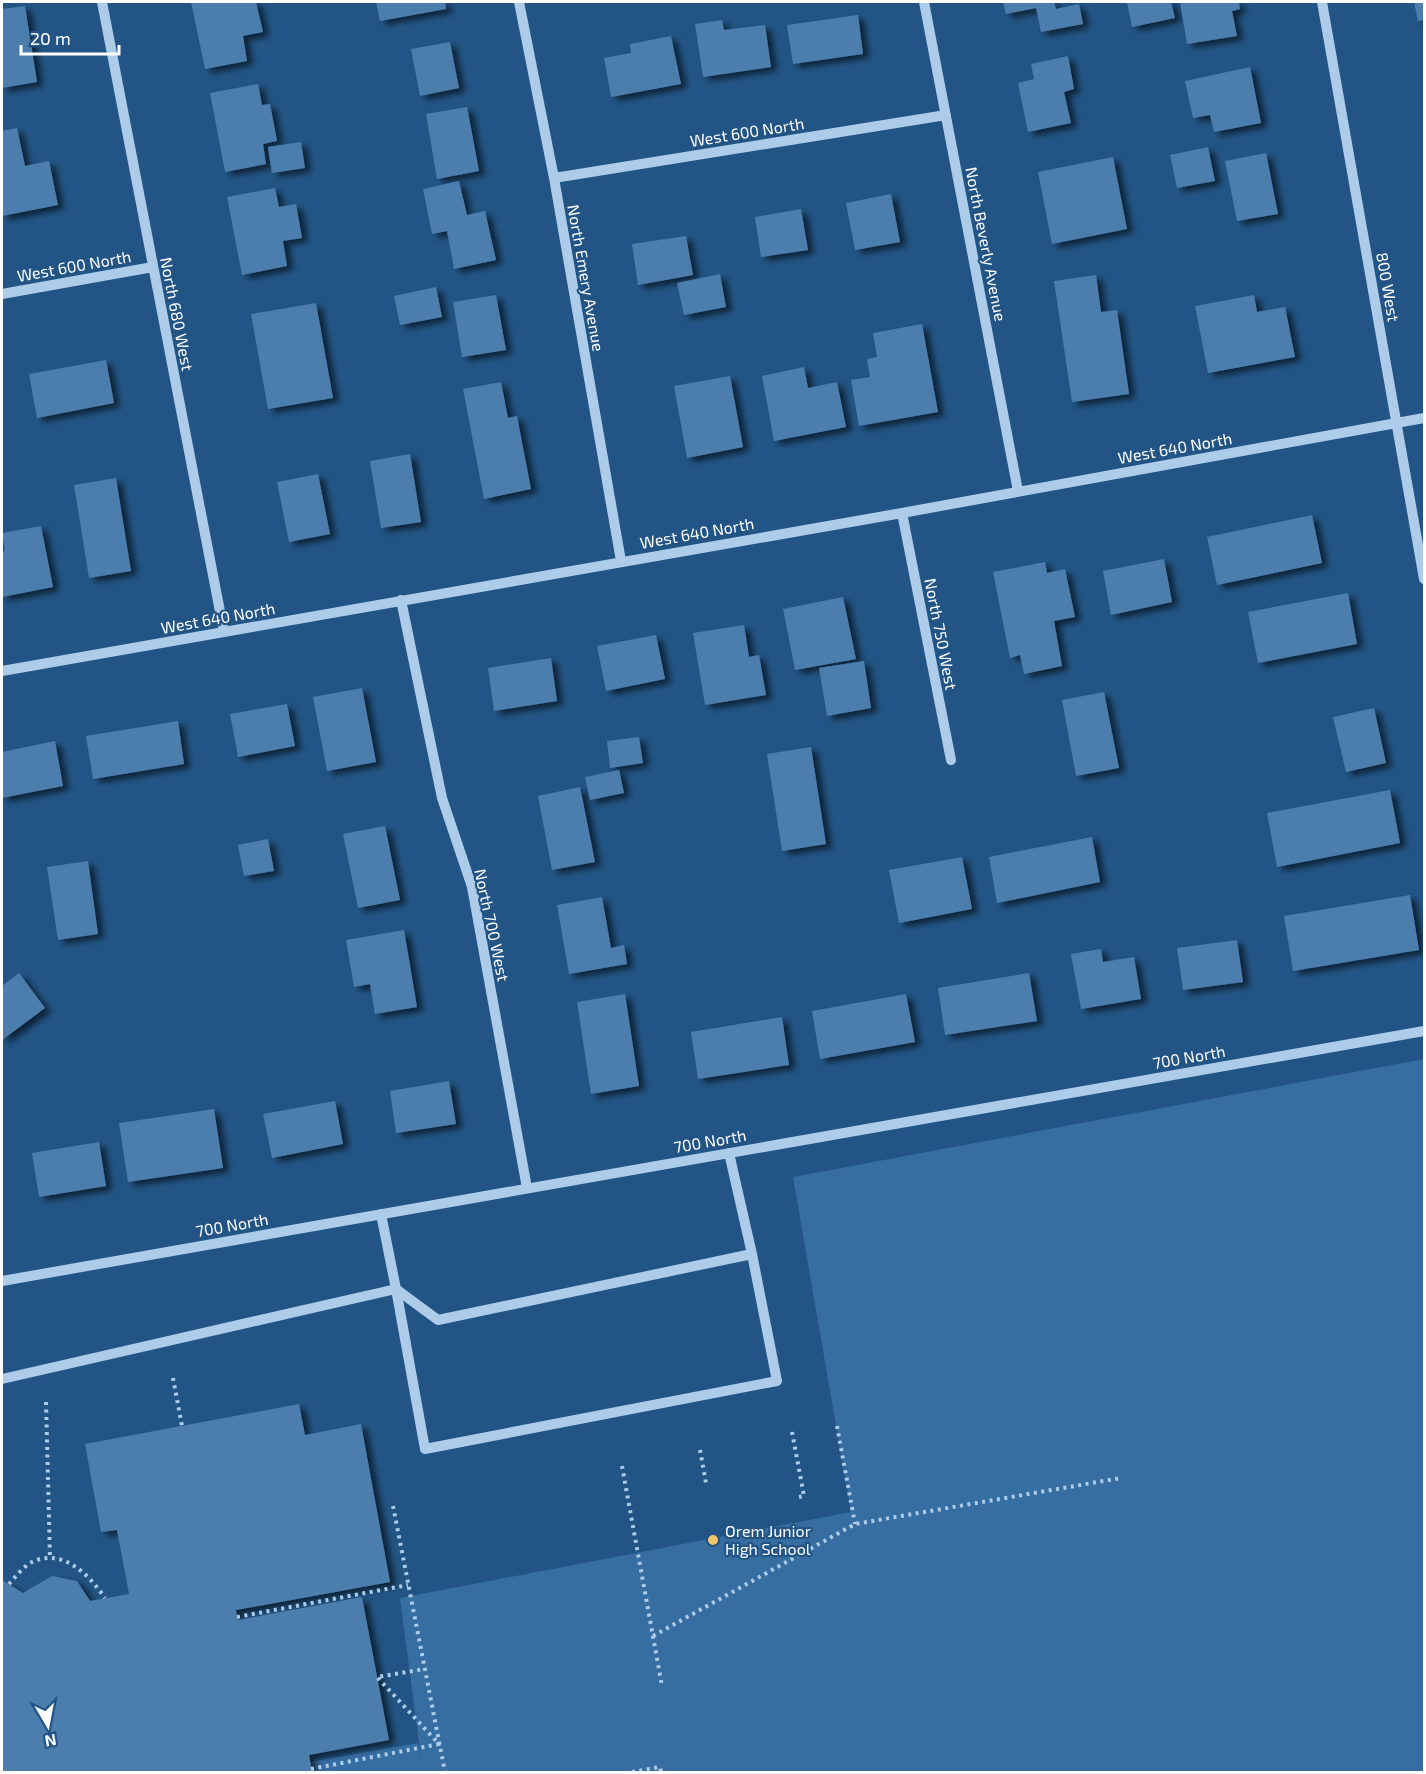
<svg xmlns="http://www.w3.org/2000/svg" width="1426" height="1774" font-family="'Exo 2',sans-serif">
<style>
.green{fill:#366ea2}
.building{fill:#4b7ead;filter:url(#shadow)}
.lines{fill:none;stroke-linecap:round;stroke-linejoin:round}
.path{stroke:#accce9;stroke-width:4;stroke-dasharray:3 4.5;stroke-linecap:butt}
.minor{stroke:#accce9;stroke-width:10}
.poi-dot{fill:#f4c46e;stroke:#225585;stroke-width:2}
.labels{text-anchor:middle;stroke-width:4.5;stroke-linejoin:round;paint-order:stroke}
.street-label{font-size:16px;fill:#fff;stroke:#225585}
.poi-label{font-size:16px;fill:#fff;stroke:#225585;text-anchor:start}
</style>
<defs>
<filter id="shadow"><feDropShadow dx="6" dy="4" stdDeviation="3" flood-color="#0009"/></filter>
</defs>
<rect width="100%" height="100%" fill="#225585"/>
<!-- green -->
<path class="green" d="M1424,1059V1772H299L297,1764L418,1743L422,1765L400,1598L851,1512L793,1177Z"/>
<!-- building -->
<path class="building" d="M191,2H256L263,32L243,36L247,61L205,69Z
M376,2H445L446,9L380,21Z
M1003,2H1054L1056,9L1079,4L1083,24L1041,32L1036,8L1006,14Z
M1127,2H1171L1175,18L1132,27Z
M1180,2H1239L1240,9L1232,11L1237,36L1187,44Z
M1414,2H1424V20L1418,21Z
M25,6L37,82L2,88V9Z
M858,15L863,54L793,64L787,25Z
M722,20L724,30L765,25L771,67L703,77L695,24Z
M671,36L681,84L611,97L604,58L631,53L630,44Z
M450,42L459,88L420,96L411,49Z
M1068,56L1074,89L1064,92L1071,123L1028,132L1018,83L1034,79L1031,64Z
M1250,67L1261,123L1214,132L1210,115L1193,118L1185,81Z
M258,84L262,105L270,104L277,141L263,144L266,164L225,172L210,93Z
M467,107L479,171L437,179L426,114Z
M17,128L25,166L49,161L58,205L2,216V131Z
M301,142L305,168L272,173L268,147Z
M1208,147L1215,181L1177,188L1170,155Z
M1266,153L1278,214L1237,221L1225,161Z
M1113,157L1127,229L1052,244L1038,172Z
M459,181L467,215L485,211L496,260L454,269L447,231L432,234L423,189Z
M275,188L279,207L296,204L302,238L283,241L287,266L242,275L227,197Z
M891,194L900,242L855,250L846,203Z
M801,209L808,250L761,257L755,217Z
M686,236L693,275L638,285L632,244Z
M720,274L726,307L684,315L677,283Z
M1096,275L1101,312L1117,310L1129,394L1072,402L1054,281Z
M436,287L442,317L400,325L394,296Z
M496,295L506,350L462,357L453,302Z
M1254,295L1257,312L1285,307L1295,357L1208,373L1195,306Z
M316,303L333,398L268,409L251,314Z
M922,324L938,412L859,426L851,380L870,377L867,359L877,357L873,333Z
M106,360L114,403L37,418L29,374Z
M804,367L808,388L837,382L846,427L774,441L762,376Z
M730,376L743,447L687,458L674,386Z
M501,382L508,418L517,416L531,489L484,499L463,389Z
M410,454L421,522L381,528L370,461Z
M318,474L330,534L289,542L277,482Z
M116,478L131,571L89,578L74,485Z
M1312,515L1322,563L1217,585L1207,537Z
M41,526L53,587L2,597V552L5,551L2,533Z
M1164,559L1172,602L1111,615L1103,571Z
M1045,562L1047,573L1065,569L1075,617L1054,621L1062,666L1024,674L1020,655L1010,658L993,572Z
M1348,593L1357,644L1258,663L1248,612Z
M843,597L856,659L795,670L783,609Z
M744,625L749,657L759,655L766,695L705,705L693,633Z
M656,635L665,679L606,691L597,646Z
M551,658L557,701L494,711L488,668Z
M864,661L871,708L827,716L819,668Z
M362,688L376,762L327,771L313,697Z
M1104,692L1119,768L1076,776L1062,700Z
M287,704L295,746L238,757L230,714Z
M1374,708L1386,763L1346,772L1333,717Z
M178,721L184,764L93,779L86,736Z
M639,737L643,763L610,768L607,741Z
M55,741L63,786L2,798V752Z
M811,747L826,844L782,851L767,754Z
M619,770L624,793L590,800L585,777Z
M580,787L595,862L552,870L538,796Z
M1390,790L1400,843L1277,867L1267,813Z
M385,826L400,900L358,908L343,834Z
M1092,837L1100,882L997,903L989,857Z
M268,839L274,871L244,876L238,845Z
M962,857L972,909L899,923L889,870Z
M88,861L98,934L58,940L47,867Z
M1410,895L1419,950L1293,971L1284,916Z
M602,897L611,948L624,945L627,964L569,974L557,905Z
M404,930L417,1007L375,1014L370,984L354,987L346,940Z
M1237,940L1243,982L1183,990L1177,948Z
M1101,949L1103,962L1134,957L1141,999L1081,1009L1071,954Z
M19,973L45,1008L2,1040V986Z
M1029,973L1037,1021L945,1035L938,988Z
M625,994L639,1086L591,1094L577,1002Z
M906,994L915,1042L820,1059L812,1011Z
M782,1017L789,1065L698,1079L691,1032Z
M449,1081L456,1124L396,1133L390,1091Z
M335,1101L343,1144L272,1158L263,1114Z
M214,1109L223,1168L128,1182L119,1123Z
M99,1142L106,1186L39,1197L32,1153Z
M299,1404L305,1435L361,1424L390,1582L236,1610L237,1617L238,1620L362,1597L389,1740L309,1755L312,1772H2V1580L23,1593L52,1576L77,1581L90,1601L129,1594L117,1530L101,1532L85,1444Z"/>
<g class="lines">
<!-- path -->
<path class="path" d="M173,1378L182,1426
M46,1402L50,1558
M837,1426L855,1524
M792,1432L804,1496L799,1497
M700,1450L706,1483
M622,1466L662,1686
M393,1506L445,1772
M9,1584C15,1577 24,1566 32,1562C63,1547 90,1576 105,1598
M237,1617L408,1585
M653,1636L855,1524L1121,1478
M311,1769L439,1744L377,1677L424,1669
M632,1772L660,1767L661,1772"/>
<!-- minor -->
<path class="minor" d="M102,2L224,632
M519,2L554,178L621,561
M924,2L1018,491
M1322,2L1424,579
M554,178L946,115
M2,294L153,267
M902,513L951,760
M401,600L442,798L472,887L527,1188
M2,671L902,513L1424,418
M2,1281L1424,1031
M396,1289L425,1449L777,1381L752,1254
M396,1289L438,1320L752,1254L729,1153
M2,1379L396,1289L381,1214"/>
</g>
<!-- markers -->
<circle class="poi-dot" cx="713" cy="1540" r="6"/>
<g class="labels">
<!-- street labels -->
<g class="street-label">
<text transform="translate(747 132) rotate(-9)" y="6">West 600 North</text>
<text transform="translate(986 244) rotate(79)" y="6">North Beverly Avenue</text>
<text transform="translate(74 266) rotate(-10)" y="6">West 600 North</text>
<text transform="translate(586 278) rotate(80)" y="6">North Emery Avenue</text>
<text transform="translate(1388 287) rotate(80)" y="6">800 West</text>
<text transform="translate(177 314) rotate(79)" y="6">North 680 West</text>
<text transform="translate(1175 448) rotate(-10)" y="6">West 640 North</text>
<text transform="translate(697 533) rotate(-10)" y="6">West 640 North</text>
<text transform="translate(218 618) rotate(-10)" y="6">West 640 North</text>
<text transform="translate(941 634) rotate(79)" y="6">North 750 West</text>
<text transform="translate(492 925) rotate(78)" y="6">North 700 West</text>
<text transform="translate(1189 1057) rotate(-10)" y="6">700 North</text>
<text transform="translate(710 1141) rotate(-10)" y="6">700 North</text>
<text transform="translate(232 1225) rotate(-10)" y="6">700 North</text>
</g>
<!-- poi labels -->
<g class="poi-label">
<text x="725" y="1537">Orem Junior<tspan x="725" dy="18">High School</tspan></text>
</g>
</g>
<!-- border -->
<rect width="1426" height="1774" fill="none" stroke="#ffffff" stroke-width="6"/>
<!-- north arrow -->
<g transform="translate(48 1726) rotate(170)" stroke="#225585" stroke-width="4.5" paint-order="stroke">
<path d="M0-4.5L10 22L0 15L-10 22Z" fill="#ffffff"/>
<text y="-9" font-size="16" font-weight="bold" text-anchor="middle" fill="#ffffff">N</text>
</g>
<!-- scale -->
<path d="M21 45v9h98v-9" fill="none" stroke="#ffffff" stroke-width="3"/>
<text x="30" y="45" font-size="18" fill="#ffffff" stroke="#225585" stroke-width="4.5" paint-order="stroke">20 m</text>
</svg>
